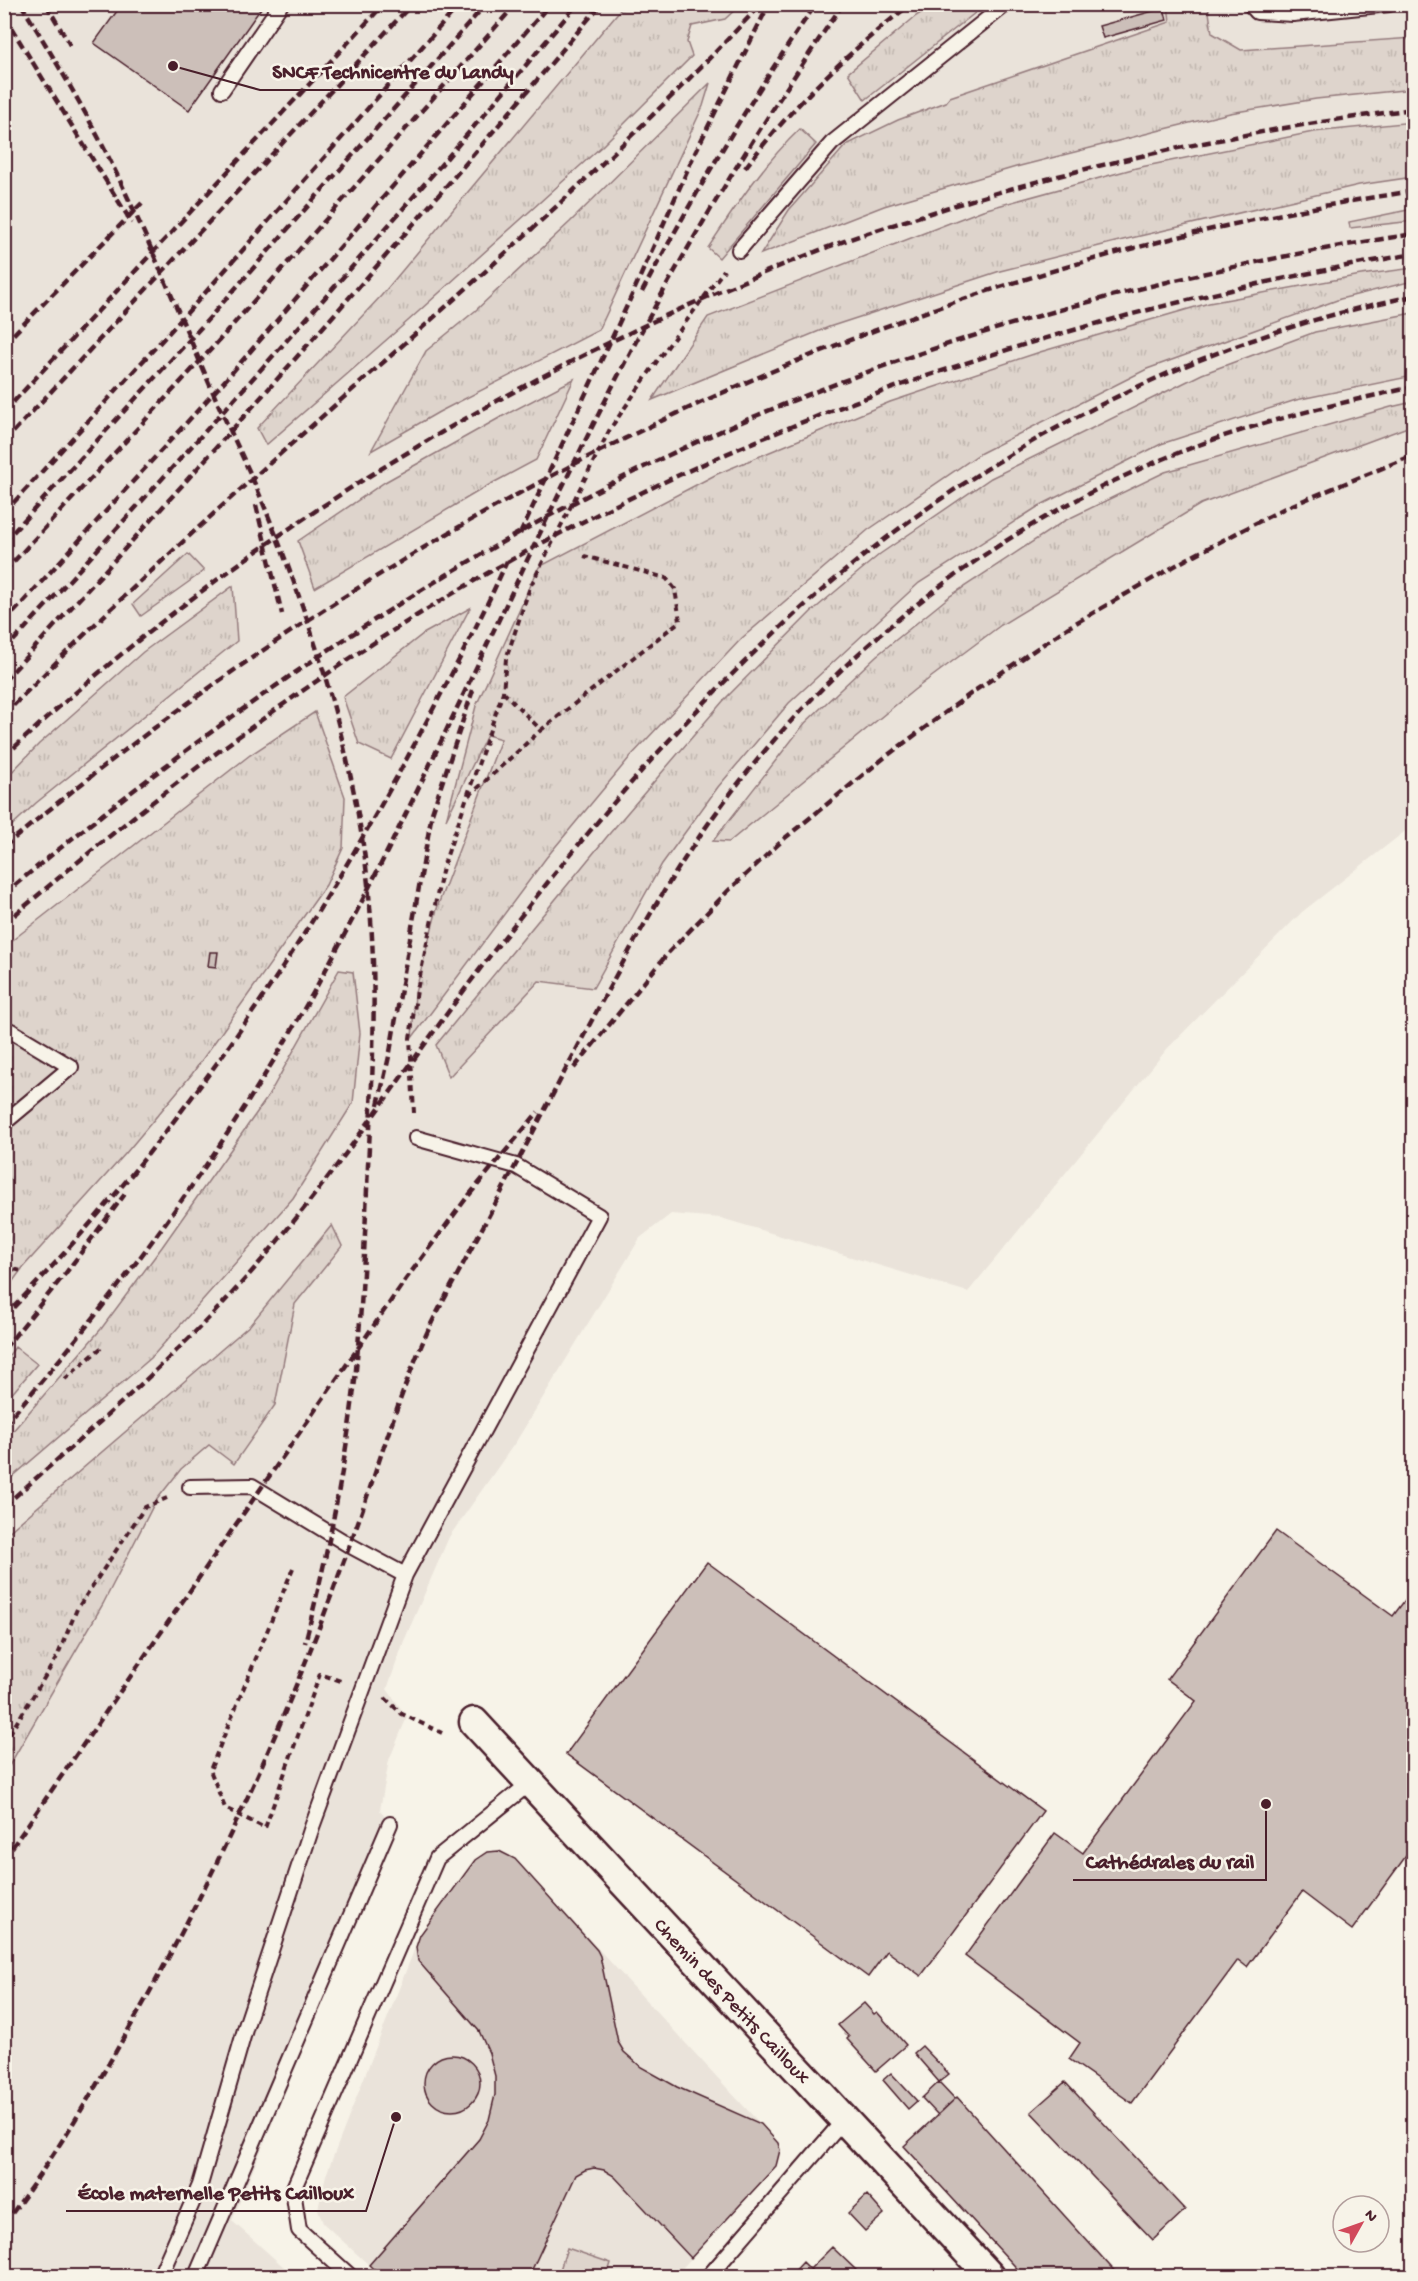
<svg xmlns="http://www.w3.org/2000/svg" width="1418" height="2281" font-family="'Gochi Hand',sans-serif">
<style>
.built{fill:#eae3da}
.grass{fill:url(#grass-tufts);stroke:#947a7c;stroke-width:1.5}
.garden{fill:#ded4cc;stroke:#947a7c;stroke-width:1.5}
.building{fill:#ccbfb9;stroke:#4a1f2b;stroke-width:1.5}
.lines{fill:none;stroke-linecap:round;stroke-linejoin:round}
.service-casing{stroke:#4a1f2b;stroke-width:18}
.minor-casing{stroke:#4a1f2b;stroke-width:33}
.path{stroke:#4a1f2b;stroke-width:4;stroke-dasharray:6 4.5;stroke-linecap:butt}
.service{stroke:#f7f3e8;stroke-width:14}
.minor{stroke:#f7f3e8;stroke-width:28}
.rail{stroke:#4a1f2b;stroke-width:4.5;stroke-dasharray:9 4.5;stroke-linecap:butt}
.labels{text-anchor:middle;stroke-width:5;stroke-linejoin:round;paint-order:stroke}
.street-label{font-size:20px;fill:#4a1f2b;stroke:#f7f3e8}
.leader{fill:none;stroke:#4a1f2b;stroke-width:2}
.callout-dot{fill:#4a1f2b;stroke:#f7f3e8;stroke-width:2}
.callout-label{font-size:21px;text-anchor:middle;font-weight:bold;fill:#4a1f2b;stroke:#f7f3e8;stroke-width:5;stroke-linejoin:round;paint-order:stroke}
</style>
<defs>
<pattern id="grass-tufts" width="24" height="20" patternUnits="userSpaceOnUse" patternTransform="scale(1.5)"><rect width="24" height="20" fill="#ded4cc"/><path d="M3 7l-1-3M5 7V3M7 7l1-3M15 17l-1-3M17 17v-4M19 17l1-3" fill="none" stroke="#c0b6af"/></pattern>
</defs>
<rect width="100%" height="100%" fill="#f7f3e8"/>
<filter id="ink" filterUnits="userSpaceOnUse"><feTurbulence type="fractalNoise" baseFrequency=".0167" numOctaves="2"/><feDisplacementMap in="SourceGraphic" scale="12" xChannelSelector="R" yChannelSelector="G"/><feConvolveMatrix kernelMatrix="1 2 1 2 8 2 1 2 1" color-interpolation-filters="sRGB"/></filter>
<g filter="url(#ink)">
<!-- built -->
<path class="built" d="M4,5H1413V825L1302,912L1167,1049L968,1292L721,1218L671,1214L640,1238L517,1440L449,1537L404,1641L387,1689L407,1717L389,1760L380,1810L390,1824L384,1852L232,2221L294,2276H5Z
M491,1851L505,1853L515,1859L778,2143L780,2150L776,2166L675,2276H381L323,2223L318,2209L326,2175L420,1935L475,1860L482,1855Z"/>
<!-- grass -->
<path class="grass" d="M625,4L740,5L725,19L692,26L687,42L692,56L601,147L408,321L266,445L257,428L381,296Z
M933,5H985L865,100L848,73L916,16Z
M1168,5H1208L1212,33L1241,50L1413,38V89L1316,99L1230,113L1161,130L1016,167L884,206L761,254L789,210L846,145L898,120L946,102L950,97L1170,22Z
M710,83L703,106L599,330L439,412L371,451L426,351L475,311L570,222Z
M1413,122V177L1359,185L1127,239L1000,271L829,327L652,400L708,317L983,210L1136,168L1313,132Z
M800,129L816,144L719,258L708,248C736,206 763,164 800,129Z
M1413,209V221L1350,228L1349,222Z
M1413,268V281L1340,299L1147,369L981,453L868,530L742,638L630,757L546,858L412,1038L415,993L438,905L501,739L487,735L446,820L476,706L539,567L717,474L890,402L1040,352L1209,303L1361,275Z
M1413,313V376L1296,400L1161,444L1039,506L919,583L789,703L718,787L662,864L593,988L539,981L449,1077L436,1045L610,833L724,700L811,612L880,554L991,478L1202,374L1315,332Z
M574,379L536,460L489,485L315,588L298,541L385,482L501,417Z
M1413,402V425L1201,504L1001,625L914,690L729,842L713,841L805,723L876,656L950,596L1064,521L1165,472L1391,407Z
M188,554L204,571L141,616L133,604Z
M233,586L237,641L36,803L5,832V779L39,744L143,652Z
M470,608L391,759L359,744L343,697L423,634Z
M315,712L345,797L343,848L326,885L192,1074L126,1153L24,1266L5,1292V946L250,755Z
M339,970L353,972L360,1033L353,1103L293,1198L151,1358L5,1483V1440L101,1329L162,1247L267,1098Z
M332,1225L342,1246L295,1304L275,1405L234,1464L209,1445L181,1469L155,1502L103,1604L5,1773V1535L250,1325Z
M15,1347L37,1364L5,1402V1361Z"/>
<!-- garden -->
<path class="garden" d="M567,2248L611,2263L607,2276H558Z"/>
<!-- building -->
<path class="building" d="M122,4H264L189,110L94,43Z
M1147,4H1163L1164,8L1149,12Z
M1164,8L1167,20L1103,38L1099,26Z
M210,952H218L216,967L208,966Z
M1276,1531L1393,1616L1414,1588V1845L1352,1930L1302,1892L1247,1967L1238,1960L1132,2103L1069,2059L1080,2043L965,1956L1055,1833L1083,1853L1196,1701L1167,1679Z
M707,1562L1043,1811L921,1976L887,1951L868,1977L566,1754Z
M499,1851L515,1859L597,1950L600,1956L618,2042L624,2052L641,2067L677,2087L761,2124L778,2143L780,2150L776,2166L691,2258L614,2176L604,2170L594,2168L585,2170L576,2175L529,2276H381L369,2265L479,2139L489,2120L495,2095V2076L489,2053L479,2031L418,1961L416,1947L420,1935L475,1860L487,1852Z
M864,2003L874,2014L877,2012L906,2045L876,2071L847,2039L849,2037L838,2025Z
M922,2046L949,2074L939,2082L914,2053Z
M424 2083a28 28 0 1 1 56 0a28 28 0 1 1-56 0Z
M891,2073L917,2101L908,2109L883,2080Z
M939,2082L955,2099L938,2115L922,2098Z
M1065,2082L1185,2210L1153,2240L1031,2112Z
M957,2097L1119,2276H1024L904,2146Z
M867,2195L884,2214L865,2231L848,2213Z
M832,2247L856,2270L849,2276H817L810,2269Z
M803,2262L817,2276H790Z"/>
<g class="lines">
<!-- service casing -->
<g class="service-casing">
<path id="service" d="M1250,4L1257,12L1293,14L1389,4
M222,90L281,4
M739,250L832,143L1006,4
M4,1030L11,1031L71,1067L4,1123
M190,1487L252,1486L349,1545L405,1575
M160,2276L200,2185L246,2026L312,1827L405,1575L599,1216L516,1166L416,1138
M196,2276L390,1824
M350,2276L299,2230L293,2190L437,1858L531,1782
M709,2276L844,2120"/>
</g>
<!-- minor casing -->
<g class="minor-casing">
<g id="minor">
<path id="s1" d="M474,1722L990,2276"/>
</g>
</g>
<!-- path -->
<path class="path" d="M503,692L541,730L680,621L675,589L666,578L584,556
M469,796L541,730
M414,1113L410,1038L417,990L443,867L503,692L506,659L530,587L610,429L660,357L724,270
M4,1267L22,1271
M65,1379L101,1348
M293,1568L210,1770L225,1808L265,1828L320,1674L341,1681
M385,1698L402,1714L442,1733
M4,1743L57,1657L77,1609L145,1507L167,1498"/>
<!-- service -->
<use href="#service" class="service"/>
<!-- minor -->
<use href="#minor" class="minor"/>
<!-- rail -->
<path class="rail" d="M21,4C51,53 81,103 107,154C145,231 178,311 212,390C229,430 249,468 265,508C309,615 344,724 362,838C379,946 374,1057 368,1165C365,1237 362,1309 355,1380C345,1469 327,1557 305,1643
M46,4L70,45
M4,16L132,223
M745,168C792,106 849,51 911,4
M642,292C695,193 752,96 816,4
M4,344L142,203
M4,412L384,4
M4,442L412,4
M256,505L282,614
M4,513L196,303L460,4
M520,534L632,295L695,153L769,4
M4,542L204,324L486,4
M4,572L215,345L516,4
M4,623L229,376L550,4
M4,651C200,439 393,226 577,4
M4,681C208,459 408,235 601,4
M4,715C245,466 525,258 761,4
M4,757C242,534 525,364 828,247C868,232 909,220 949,207C1101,160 1256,129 1414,109
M4,847C413,504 883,270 1414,191
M4,894C233,704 483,531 758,415C967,327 1190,268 1414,234
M4,924C157,793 318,670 493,570C778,409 1091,308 1414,254
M574,1068L668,953L727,892L785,838L884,758L973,692L1067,628L1187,559L1285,508L1414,455
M378,1105L390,1052L432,813L473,690
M4,1317C178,1140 317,931 431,713C458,662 484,613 507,561
M4,1349L65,1274L125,1194
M4,1425C121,1291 226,1148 313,993C424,792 513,579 619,374C685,246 761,123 843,4
M4,1506C95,1427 188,1347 266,1255C352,1153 424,1040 506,935C620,789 754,634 904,525C1053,416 1232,331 1414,296
M4,1859L406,1279L465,1200L538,1112
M4,2224C47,2168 84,2107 119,2046C196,1914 261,1776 317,1633C331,1597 344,1561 357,1525C382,1456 401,1387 432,1322C477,1238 522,1154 566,1069C606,994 645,917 693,846C815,663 999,517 1207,442C1274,418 1343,402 1414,387"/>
</g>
</g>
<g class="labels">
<!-- street labels -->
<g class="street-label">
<text dy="7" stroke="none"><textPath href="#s1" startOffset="380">Chemin des Petits Cailloux</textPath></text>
</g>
</g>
<!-- callouts -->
<path class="leader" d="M173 66L260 90H525M1266 1804L1266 1880H1073M396 2117L366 2211H66"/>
<g class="callout-dot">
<circle cx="173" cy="66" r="6"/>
<circle cx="1266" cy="1804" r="6"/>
<circle cx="396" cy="2117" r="6"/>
</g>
<g class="callout-label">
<text x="393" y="78">SNCF Technicentre du Landy</text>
<text x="1170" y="1868">Cathédrales du rail</text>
<text x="216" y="2199">École maternelle Petits Cailloux</text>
</g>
<!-- margin -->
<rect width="1418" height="2281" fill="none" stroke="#f7f3e8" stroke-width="24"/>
<rect x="12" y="12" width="1394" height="2257" fill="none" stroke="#4a1f2b" stroke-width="2" filter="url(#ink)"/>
<!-- north arrow -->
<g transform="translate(1361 2224) rotate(50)"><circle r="28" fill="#f7f3e8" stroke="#b29e9c" stroke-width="1.5"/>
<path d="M0-4.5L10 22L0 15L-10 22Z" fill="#d1495b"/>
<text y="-9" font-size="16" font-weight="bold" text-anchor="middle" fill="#4a1f2b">N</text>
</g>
</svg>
